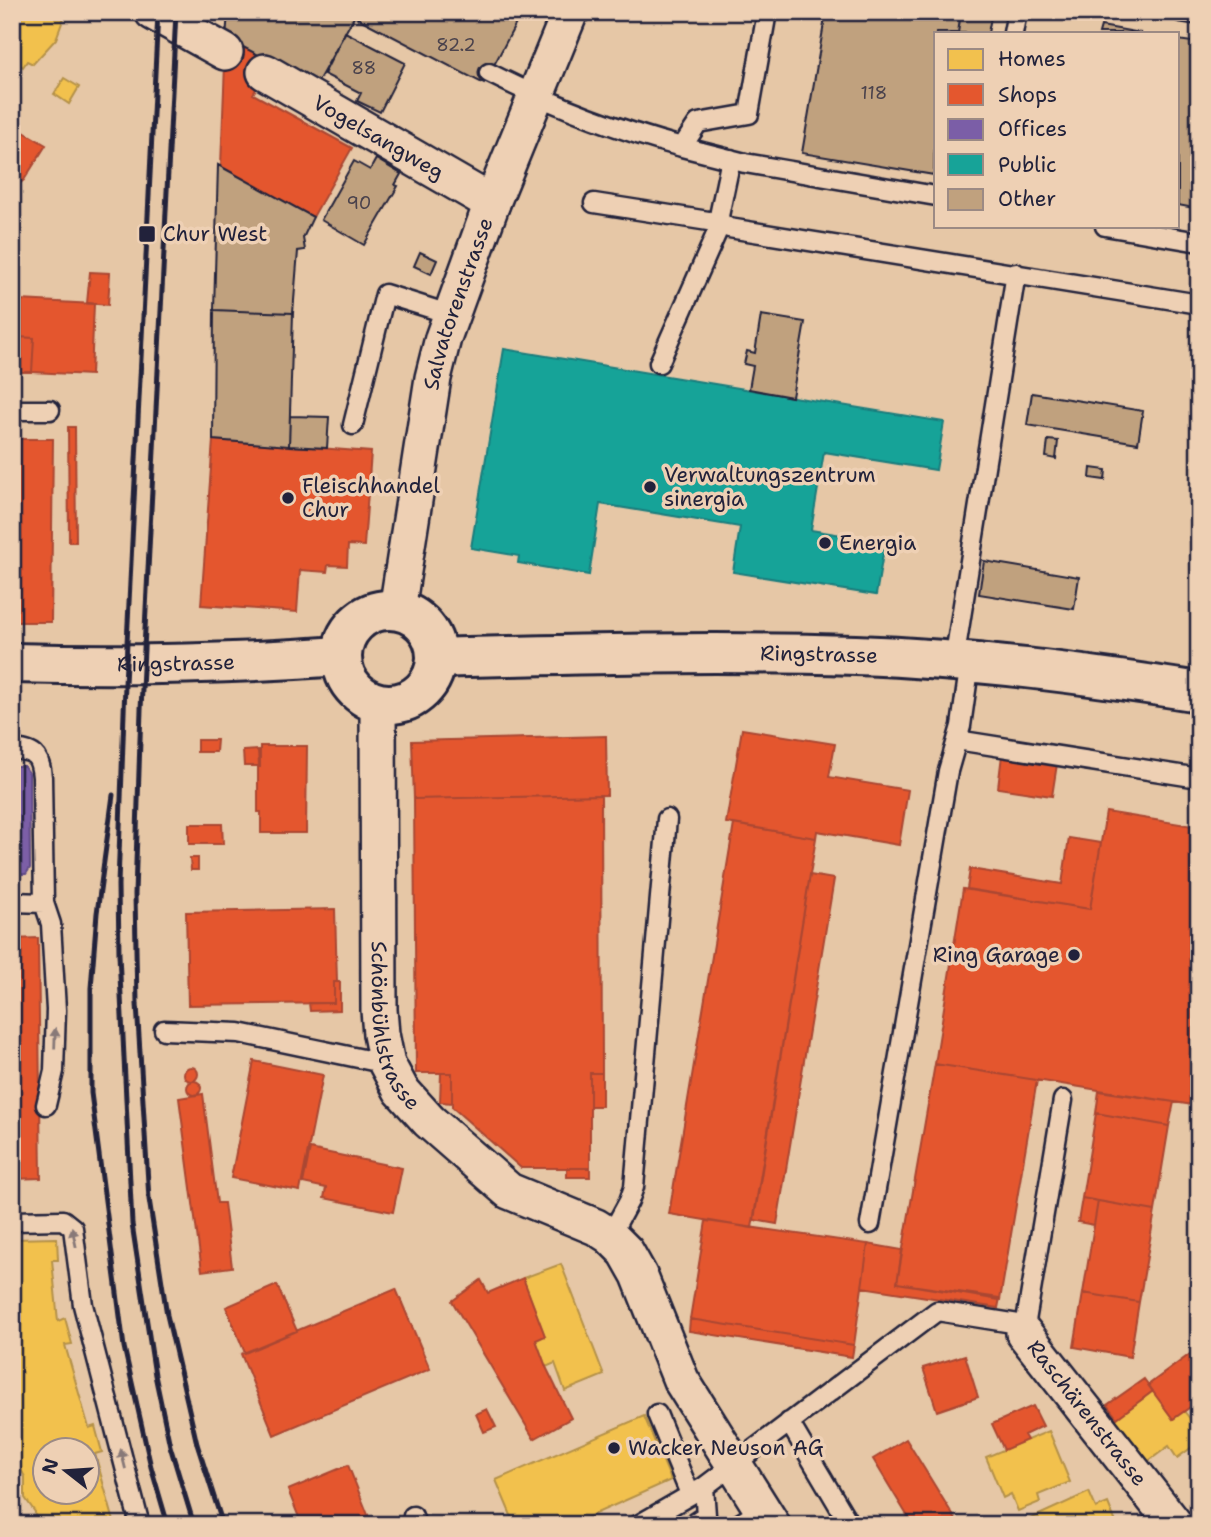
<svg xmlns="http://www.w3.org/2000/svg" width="1211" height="1537" font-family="'Shantell Sans',sans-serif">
  <rect width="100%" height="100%" fill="#e6c7a6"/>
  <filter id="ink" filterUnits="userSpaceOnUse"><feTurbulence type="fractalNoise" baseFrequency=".0143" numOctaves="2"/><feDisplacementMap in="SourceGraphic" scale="14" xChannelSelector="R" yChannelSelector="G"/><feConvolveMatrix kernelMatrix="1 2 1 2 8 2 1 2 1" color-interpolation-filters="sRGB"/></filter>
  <g filter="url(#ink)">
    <path fill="#f2c14e" stroke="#b49148" stroke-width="2" fill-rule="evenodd" d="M12,12H66L56,39L33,64L27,61L23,67L12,60Z
      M64,78L79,87L69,104L54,94Z
      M57,1238L58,1260H52L58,1321L65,1318L72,1344L65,1345L89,1428L95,1426L102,1452L95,1454L115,1525H34L35,1512L25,1498V1477L14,1457L16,1450L12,1437V1239ZM46,1450H88V1492H46Z
      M561,1264L604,1375L565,1391L555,1363L546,1367L536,1340L545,1336L523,1278Z
      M1153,1391L1173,1419L1184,1411L1199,1430V1442L1177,1458L1169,1446L1143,1465L1111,1422Z
      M644,1416L671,1480L570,1525H515L496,1480Z
      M1049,1431L1070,1482L1038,1495L1040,1502L1018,1511L1011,1494L1003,1498L986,1457Z
      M1089,1492L1096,1508L1108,1503L1117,1525H1017Z"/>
    <path fill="#e4572e" stroke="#aa4732" stroke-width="2" d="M226,38L271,62L253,94L352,148L313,217L221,166Z
      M12,125L46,145L24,180L12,189Z
      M90,272L110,273L108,305L87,303Z
      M12,300H20L18,337L34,338L32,372H12Z
      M20,300L94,304L91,375L32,372L34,338L18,337Z
      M68,427H75L76,542H69Z
      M12,439H53L51,622H12Z
      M213,440L371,452L364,546L348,545L347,566L328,565L327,572L300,570L297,612L201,605Z
      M742,729L835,744L829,777L908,790L899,845L817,831L816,838L726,823Z
      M606,736L607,795L414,799L412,741Z
      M197,740H217L216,752H197Z
      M260,746H307L306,833H261V812H258V767H260Z
      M258,750L259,766H244L243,751Z
      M1002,755L1057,764L1052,796L998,788Z
      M601,795L602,1073H590V1168H521L452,1107V1073H416L414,799Z
      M1106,812L1199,827V935L1192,975L1199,976V1069L1193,1105L935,1064L963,889L1090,909Z
      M189,824H222L223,844H189Z
      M734,824L816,838L752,1228L669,1214Z
      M1069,838L1101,843L1090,909L967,889L970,869L1062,884Z
      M190,858H198V870H191Z
      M810,875L834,879L777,1224L754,1220Z
      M335,909L337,982H334V1003L188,1005L186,912Z
      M38,938L41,1178L12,1179V939Z
      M334,982H340V1010L310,1011L309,1003H334Z
      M254,1061L323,1075L300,1191L231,1178Z
      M935,1064L1037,1080L1000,1300L897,1283Z
      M184 1074a7 7 0 1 1 14 0a7 7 0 1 1-14 0Z
      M441,1073H452V1103L440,1102Z
      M590,1073H602V1106H590Z
      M187 1088a7 7 0 1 1 14 0a7 7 0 1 1-14 0Z
      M1099,1091L1174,1102L1169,1126L1096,1113Z
      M203,1094L217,1203H224L232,1267L202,1271L179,1098Z
      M1096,1113L1169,1126L1155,1211L1082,1198Z
      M310,1149L402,1168L393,1212L324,1198L326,1188L303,1183Z
      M567,1168H590V1177H567Z
      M1082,1198L1098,1201L1094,1225L1078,1222Z
      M1098,1201L1155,1211L1139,1302L1083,1293Z
      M706,1221L868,1244L854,1345L690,1319Z
      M868,1244L902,1250L897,1283L1000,1298L998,1308L862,1287Z
      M523,1278L545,1336L536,1340L546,1367L571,1418L534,1439L452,1301L481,1280L488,1293Z
      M277,1285L297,1331L245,1353L226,1307Z
      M396,1289L430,1369L274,1435L241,1354Z
      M1083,1293L1139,1302L1130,1357L1074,1347Z
      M690,1319L854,1345L852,1357L689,1331Z
      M1193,1352L1199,1360V1401L1173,1419L1148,1385Z
      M965,1355L978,1397L937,1411L923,1368Z
      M1144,1379L1153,1391L1117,1418L1107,1405Z
      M1033,1406L1043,1426L1024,1435L1027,1440L1004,1450L992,1424Z
      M487,1409L496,1427L484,1432L476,1414Z
      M906,1439L959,1525H913L873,1459Z
      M348,1465L372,1525H302L288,1490Z"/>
    <path fill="#7b5ea7" stroke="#604c87" stroke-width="2" d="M12,766H24L29,773L30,868L26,874H12Z"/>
    <path fill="#17a398" stroke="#1a7c7c" stroke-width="2" d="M504,349L944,422L936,470L824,452L811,530L885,542L876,595L733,572L740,527L600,504L589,575L518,563L519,556L471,548Z"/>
    <path fill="#c0a17e" stroke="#22223b" stroke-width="2" d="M228,12H346L354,17L316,85L226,38Z
      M346,12H522L484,84Z
      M826,12H961L958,33H936L934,175L802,153Z
      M961,12H992L988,33H958Z
      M1101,26L1141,33H1099Z
      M345,32L405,63L380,112L357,101L361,93L324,74Z
      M1178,40L1199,43V209L1178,205Z
      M376,159L401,174L395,185L398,186L364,245L321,220L354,161L370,170Z
      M218,165L313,217L303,238L305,250L298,251L293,313L214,310Z
      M420,252L437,260L431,274L414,266Z
      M214,310L293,313L289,446L213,440Z
      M761,315L805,322L792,397L749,389L753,366L744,364L747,351L755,353Z
      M1032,393L1143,411L1138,443L1027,425Z
      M290,416L329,417L327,448L289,446Z
      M1048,440L1058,441L1056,459L1046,457Z
      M1091,468L1106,470L1105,480L1090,478Z
      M984,561L1079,577L1074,609L979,594Z"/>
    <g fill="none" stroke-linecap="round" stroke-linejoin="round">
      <g stroke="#22223b" stroke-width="23">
        <path id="lane" d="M1181,12L1199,15
          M1013,33L1017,12
          M489,73C549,103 618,130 682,147L698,123L749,114L767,12
          M682,147L745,163L936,196
          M731,159L719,216L721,223L729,228L1199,304
          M594,203L721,223L659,363
          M1105,226L1199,242
          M12,410H50
          M353,425L385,294L452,315
          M954,661L1016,273
          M957,740L1199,778
          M12,749C34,751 40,754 42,777L44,903L51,924L56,1010L54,1071L46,1105
          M12,902L44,903
          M164,1030L239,1033L387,1064
          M12,1221L63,1220L73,1228L83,1305L140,1525
          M870,1224L948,771L961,726L970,662
          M610,1236L629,1201L634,1187L667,819
          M1024,1333L1063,1100
          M657,1414L690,1494
          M789,1422L850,1525
          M413,1516L416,1525
          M638,1525L704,1487L937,1311L1025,1325
          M691,1525L706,1515L704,1487
          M737,1525L762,1510"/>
      </g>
      <g stroke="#22223b" stroke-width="40">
        <g id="street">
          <path d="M153,12L225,52"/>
          <path id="s1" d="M265,72L492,203"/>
          <path id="s2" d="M397,610L433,378L443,338L492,203L570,12"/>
          <path id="s3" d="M378,703L379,1010L381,1034L387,1064L401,1090L429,1121L509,1191L596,1227L610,1236L626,1252L639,1275L681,1380L772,1525"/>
          <path id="s4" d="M1024,1333L1175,1525"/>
        </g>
      </g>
      <g stroke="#22223b" stroke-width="44">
        <g id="secondary">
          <circle cx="389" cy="657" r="47"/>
          <path id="s5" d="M436,658C576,654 716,651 856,655C971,659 1085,674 1199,692"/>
          <path id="s6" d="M12,663C122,666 232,664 341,656"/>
        </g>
      </g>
      <use href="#lane" stroke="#eed0b4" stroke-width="18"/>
      <use href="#street" stroke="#eed0b4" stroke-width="35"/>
      <use href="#secondary" stroke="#eed0b4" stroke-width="38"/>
      <path stroke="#22223b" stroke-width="5" d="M158,12L125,684L118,885L119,954L132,1224L155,1375L170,1446L194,1525
        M176,12L141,709L135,894L137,1004L149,1199L167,1315L197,1444L223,1525
        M113,795L97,913L91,988V1093L124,1347L151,1467L168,1525"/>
    </g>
    <defs><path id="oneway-solid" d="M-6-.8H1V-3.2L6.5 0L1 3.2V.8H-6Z" transform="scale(1.75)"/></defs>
    <g fill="#887978">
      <use href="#oneway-solid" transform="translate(55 1038) rotate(-88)"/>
      <use href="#oneway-solid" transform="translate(74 1237) rotate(-102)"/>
      <use href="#oneway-solid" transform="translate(123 1459) rotate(-104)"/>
    </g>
  </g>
  <g fill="#22223b" stroke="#eed0b4" stroke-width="2.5">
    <rect x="138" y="225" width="18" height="18" rx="3.5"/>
    <circle cx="650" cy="487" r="7"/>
    <circle cx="288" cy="498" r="7"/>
    <circle cx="825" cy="543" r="7"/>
    <circle cx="1074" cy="955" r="7"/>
    <circle cx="614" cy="1448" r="7"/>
  </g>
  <g text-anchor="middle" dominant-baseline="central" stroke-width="7" stroke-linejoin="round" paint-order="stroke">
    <g font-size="18" fill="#4a424c">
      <text x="456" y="45">82.2</text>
      <text x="364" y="68">88</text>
      <text x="874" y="93">118</text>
      <text x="359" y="203">90</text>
    </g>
    <g font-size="21" fill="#22223b" stroke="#eed0b4">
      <text stroke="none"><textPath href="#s1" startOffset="131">Vogelsangweg</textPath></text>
      <text stroke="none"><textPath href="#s2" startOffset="313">Salvatorenstrasse</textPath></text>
      <text stroke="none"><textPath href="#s5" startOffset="383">Ringstrasse</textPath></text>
      <text stroke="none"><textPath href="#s6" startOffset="164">Ringstrasse</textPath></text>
      <text stroke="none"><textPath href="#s3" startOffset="326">Schönbühlstrasse</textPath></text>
      <text stroke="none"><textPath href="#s4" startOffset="102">Raschärenstrasse</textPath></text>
    </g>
    <g font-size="21" fill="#22223b" stroke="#eed0b4" text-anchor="start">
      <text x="163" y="234">Chur West</text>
      <text x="664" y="475">Verwaltungszentrum<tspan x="664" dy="24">sinergia</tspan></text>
      <text x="302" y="486">Fleischhandel<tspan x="302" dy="24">Chur</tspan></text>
      <text x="839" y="543">Energia</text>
      <text x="1060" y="955" text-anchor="end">Ring Garage</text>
      <text x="628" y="1448">Wacker Neuson AG</text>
    </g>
  </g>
  <rect width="1211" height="1537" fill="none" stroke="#eed0b4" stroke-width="42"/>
  <rect x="21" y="21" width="1169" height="1495" fill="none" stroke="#22223b" stroke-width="2.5" filter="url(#ink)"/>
  <rect x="934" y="32" width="245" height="196" fill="#eed0b4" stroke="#9c8a84" stroke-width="2"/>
  <rect x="948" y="49" width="35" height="21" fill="#f2c14e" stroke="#9c8a84" stroke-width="2"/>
  <text x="998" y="66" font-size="21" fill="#22223b">Homes</text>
  <rect x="948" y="84" width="35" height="21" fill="#e4572e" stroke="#9c8a84" stroke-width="2"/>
  <text x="998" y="102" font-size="21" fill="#22223b">Shops</text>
  <rect x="948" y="119" width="35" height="21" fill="#7b5ea7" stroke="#9c8a84" stroke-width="2"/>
  <text x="998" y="136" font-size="21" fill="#22223b">Offices</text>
  <rect x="948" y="154" width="35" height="21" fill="#17a398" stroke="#9c8a84" stroke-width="2"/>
  <text x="998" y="172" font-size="21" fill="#22223b">Public</text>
  <rect x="948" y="189" width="35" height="21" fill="#c0a17e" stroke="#9c8a84" stroke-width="2"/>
  <text x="998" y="206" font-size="21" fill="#22223b">Other</text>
  <g transform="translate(66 1471) rotate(287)"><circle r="33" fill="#eed0b4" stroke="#9c8a84" stroke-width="2"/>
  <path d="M0-5L12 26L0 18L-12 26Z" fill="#22223b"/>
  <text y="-10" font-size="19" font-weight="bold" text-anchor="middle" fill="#22223b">N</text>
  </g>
</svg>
